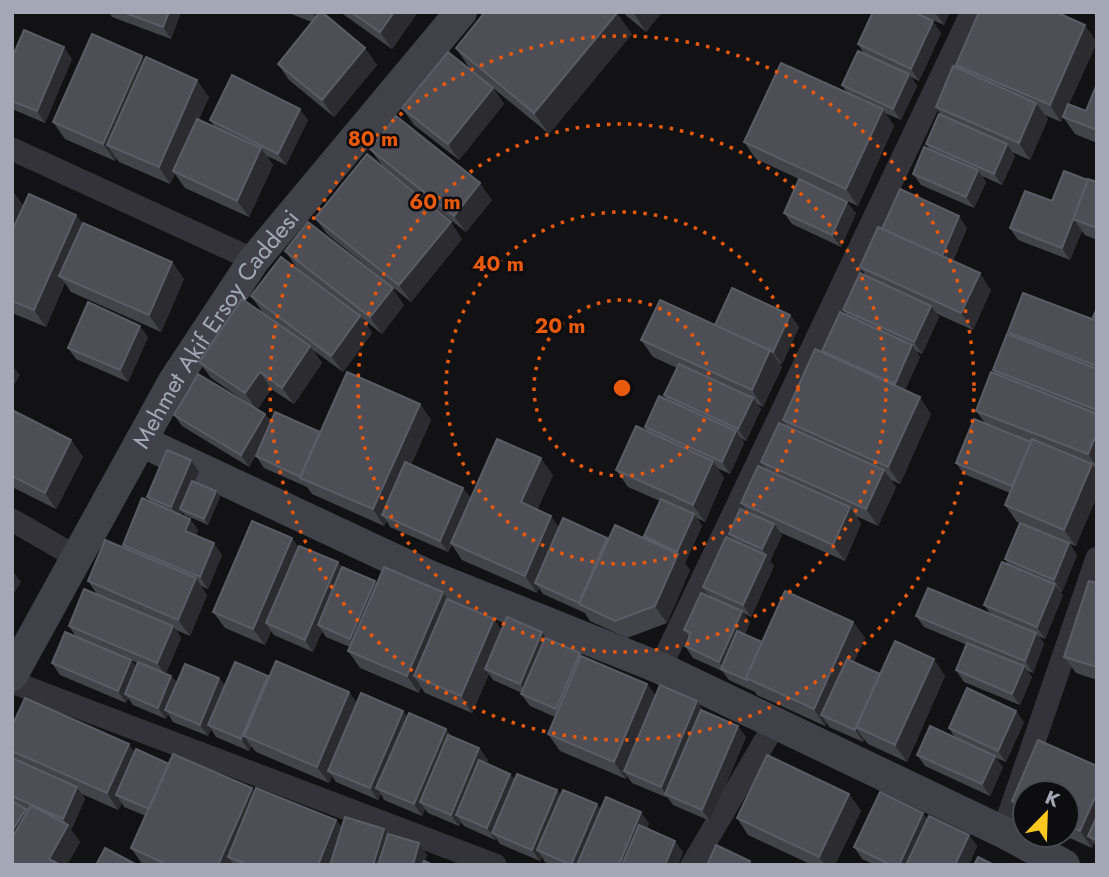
<svg xmlns="http://www.w3.org/2000/svg" width="1109" height="877" font-family="Jost,sans-serif">
  <rect width="100%" height="100%" fill="#121214"/>
  <g fill="none" stroke-linecap="round" stroke-linejoin="round">
    <path stroke="#333339" stroke-width="23" d="M12,149L254,260
      M12,520L78,558
      M660,668L972,12
      M12,682L495,865
      M1003,832L1097,558
      M692,865L775,724"/>
    <g stroke="#414249" stroke-width="32">
      <path d="M141,441L427,575L660,668L1003,832L1064,865"/>
      <path id="s1" d="M12,675L174,381L254,260L461,12"/>
    </g>
  </g>
  <path fill="#43434a" fill-rule="evenodd" d="M109,12H181L171,39L112,17Z
    M286,12H326L325,14L365,48L377,65L334,117L289,80L278,64L312,22Z
    M340,12H418L392,49Z
    M622,12H662L646,32Z
    M915,12H950L944,25Z
    M941,33L919,81L911,77L917,86L901,120L885,113L894,126L858,206L822,190L856,213L841,247L792,224L784,213L799,179L756,159L744,142L847,93L842,85L864,54L858,44Z
    M632,34L549,134L470,69L456,48Z
    M1097,42L1069,104L1086,111L1097,86V143L1075,134L1063,117L1061,122L1045,115L1048,119L1030,160L1012,152L1015,156L1002,185L982,176L986,182L974,208L921,185L913,174L930,150L926,144L942,116L936,107L960,69L956,65Z
    M142,56L144,60L209,97L199,119L214,126L210,120H308L286,165L267,156L273,165L249,217L185,188L175,174L170,184L119,162L116,158L115,161L65,139L53,122Z
    M12,58L72,59L45,123L12,109Z
    M493,88L504,104L459,160L414,125L402,108Z
    M370,149L492,200L466,232L382,165Z
    M1088,180L1097,182V240L1085,235L1082,231L1070,260L1018,240L1010,228L1052,201Z
    M12,191L23,206L76,215L82,223L172,262L184,279L161,332L71,292L65,283L46,327L12,313Z
    M315,218L462,239L411,302L327,234Z
    M967,228L953,261L991,290L973,330L935,313L939,317L922,354L916,351L920,357L905,390L931,414L900,484L891,480L896,487L878,526L856,516L861,524L845,561L779,532L782,535L770,561L774,566L751,617L743,613L750,622L745,634L762,642L853,622L865,638L854,662L880,674L945,676L907,762L868,744L864,739L863,742L829,727L827,723L825,726L757,695L755,692L729,680L722,671L693,658L685,646L689,637L684,630L710,597L703,587L733,540L729,534L748,512L741,503L767,470L761,462L788,427L783,420L824,354L822,351L847,315L843,310L867,277L860,267L883,230Z
    M285,251L404,305L382,334L362,318L372,333L343,372L313,350L322,363L294,404L271,389L257,410L265,414L271,422L320,432L420,404L431,420L411,465L463,488L470,498L553,475L537,510L559,527L607,538L608,539H646L644,536L660,501L628,487L616,470L648,432L645,427L667,400L664,395L677,368L653,357L641,340L715,325L790,315L799,327L782,364L779,363L782,367L763,407L757,404L761,409L746,441L741,438L744,443L730,474L717,468L724,478L705,522L697,518L702,526L685,563H684L690,570L667,623L627,638L590,621L585,613L543,594L539,588L537,593L462,560L452,545L448,552L390,527L387,521L384,526L312,494L307,487L264,468L256,456L257,453L249,467L182,426L174,415L249,404L211,378L199,362L276,322L263,313L251,296H333L297,268Z
    M1097,308V469H1095L1076,546L1070,544L1077,555L1062,592L1060,591L1063,595L1045,639L1039,636L1044,644L1033,673L1026,670L1032,677L1020,705L964,682L956,670L967,645L924,627L916,616L990,613L984,605L1008,564L1005,559L1020,523L1017,522L1005,505L1010,493L964,474L956,463L985,423L976,411L996,374L993,370L1011,335L1008,332L1096,321L1093,317Z
    M148,337L128,382L76,359L68,348Z
    M12,410L71,440L83,457L56,509L12,487Z
    M199,472L195,482L216,491L220,497L208,525L185,515L182,512L181,515L190,519L198,530L196,536L222,555L208,589L201,586L207,595L190,636L176,630L181,638L166,673L171,676L177,683L219,678L225,686L269,677L349,692L357,703L403,711L407,717L446,729L451,736L479,748L488,760L486,763L510,774L515,780L557,790L561,796L600,809L649,823L647,829L683,852L678,865H552L545,862L542,857L540,861L500,844L496,838L495,840L464,826L461,822L459,826L428,813L425,809L422,816L384,800L381,794L378,800L336,782L332,776L329,783L256,752L251,746L249,751L216,737L211,729L208,736L173,722L168,714L166,719L133,705L128,698L126,703L60,675L52,663L76,637L69,626L97,594L88,581L125,549L123,545L151,502L147,497ZM131,660L138,663L136,667Z
    M292,538L298,547L338,562L342,568L375,581L377,584L447,599L494,619L501,630L546,639L580,653L583,656L647,684L656,696L705,712L746,737L710,821L673,805L668,798L632,783L627,776L626,779L560,751L548,734L555,717L530,706L521,694L522,693L493,680L489,674L472,713L425,693L421,687L419,693L360,668L348,651L350,647L326,637L322,631L313,652L274,635L271,631L265,645L225,628L213,612Z
    M1097,576V680L1076,673L1064,657Z
    M1024,722L1006,762L996,758L1003,767L990,796L925,766L917,755L955,738L949,728Z
    M12,726L135,753L252,788L254,792L336,820L342,828L384,829L388,834L419,843L427,855L425,861L433,865H143L131,848L146,816L124,807L122,803L118,810L82,794L85,799L71,830L80,842L67,865H12Z
    M1038,740L1097,766V848L1094,843L1092,848L1063,835H1067V793H1025V818L1012,801Z
    M849,794L861,811L835,865H812L748,835L737,818Z
    M927,819L969,835L977,846L969,865H875L862,859L854,847Z"/>
  <path fill="#2b2b30" d="M169,12H181L171,39L163,27Z
    M313,12H326L321,25L313,13Z
    M394,12H418L392,49L380,32Z
    M637,12H662L646,32L635,15Z
    M936,12H950L944,25L936,14Z
    M617,13L632,34L549,134L534,113Z
    M933,21L941,33L919,81L911,69Z
    M1085,25L1097,42L1061,122L1050,105Z
    M64,47L72,59L45,123L37,111Z
    M365,48L377,65L334,117L322,100Z
    M142,56L153,73L107,145L116,158L115,161L103,144Z
    M909,74L917,86L901,120L893,109Z
    M197,80L209,97L176,173L173,171L175,174L170,184L159,167Z
    M493,88L504,104L459,160L448,144Z
    M1036,103L1048,119L1030,160L1019,143Z
    M300,109L308,120L286,165L278,154Z
    M883,109L894,126L858,206L846,189Z
    M1007,144L1015,156L1002,185L994,174Z
    M261,148L273,165L249,217L237,201Z
    M978,170L986,182L974,208L966,197Z
    M480,183L492,200L466,232L454,216Z
    M13,191L25,208L12,236V193Z
    M847,202L856,213L841,247L832,235Z
    M76,215L88,231L59,276L65,283L46,327L34,310Z
    M959,216L967,228L950,267L942,256Z
    M1074,219L1082,231L1070,260L1062,248Z
    M451,222L462,239L411,302L399,285Z
    M172,262L184,279L161,332L149,315Z
    M980,273L991,290L973,330L961,313Z
    M393,288L404,305L382,334L370,317Z
    M931,306L939,317L922,354L914,342Z
    M790,315L799,327L782,364L773,352Z
    M360,316L372,333L343,372L331,356Z
    M140,326L148,337L128,382L120,370Z
    M912,345L920,357L903,395L895,384Z
    M310,346L322,363L294,404L282,388Z
    M770,350L782,367L763,407L752,390Z
    M12,365L20,375L12,389Z
    M260,372L271,389L257,410L245,393Z
    M920,397L931,414L900,484L888,467Z
    M753,398L761,409L746,441L738,429Z
    M420,404L431,420L388,518L382,515L387,521L384,526L373,509Z
    M265,414L274,426L249,467L241,455Z
    M736,431L744,443L730,474L722,462Z
    M1097,433V466L1088,454Z
    M71,440L83,457L56,509L45,493Z
    M541,458L553,475L533,519L521,502Z
    M191,460L199,472L183,510L180,509L182,512L179,518L171,507Z
    M713,461L724,478L705,522L693,505Z
    M1092,464L1097,471V497L1076,546L1064,530Z
    M884,470L896,487L878,526L866,509Z
    M463,488L472,499L448,552L440,541Z
    M216,491L220,497L208,525L204,519Z
    M850,507L861,524L845,561L833,545Z
    M694,514L702,526L685,563L677,552Z
    M551,516L563,533L535,583L539,588L537,593L525,576Z
    M190,519L198,530L193,542L185,531Z
    M774,524L782,535L770,561L774,566L751,617L743,605L766,555L762,549Z
    M292,538L303,554L266,623L271,631L265,645L253,629Z
    M214,543L222,555L208,589L200,577Z
    M1069,543L1077,555L1062,592L1054,580Z
    M678,554L690,570L667,623L655,606Z
    M338,562L346,574L318,625L322,631L313,652L305,640Z
    M12,570L21,582L12,597Z
    M196,578L207,595L190,636L178,620Z
    M375,581L383,593L358,651L350,639Z
    M1055,584L1063,595L1045,639L1037,627Z
    M443,592L454,609L414,676L421,687L419,693L407,676Z
    M742,611L750,622L728,672L725,671L719,662Z
    M494,619L505,635L485,669L489,674L472,713L461,696Z
    M853,622L865,638L829,718L821,715L827,723L825,726L814,709Z
    M173,626L181,638L165,675L157,663Z
    M542,632L550,643L528,695L520,684Z
    M1036,633L1044,644L1033,673L1025,661Z
    M580,653L588,665L565,721L556,709Z
    M934,659L945,676L907,762L895,745Z
    M131,660L139,672L125,694L128,698L126,703L118,691Z
    M1024,666L1032,677L1020,705L1012,694Z
    M171,676L179,687L165,710L168,714L166,719L158,708Z
    M268,676L276,688L244,736L251,746L249,751L241,739Z
    M219,678L227,690L208,725L211,729L208,736L200,725Z
    M647,684L659,700L624,771L627,776L626,779L614,762Z
    M349,692L361,708L328,771L332,776L329,783L317,767Z
    M697,701L705,713L666,794L661,787Z
    M403,711L411,723L376,788L381,794L378,800L370,788Z
    M1016,711L1024,722L1006,762L998,751Z
    M738,726L746,737L710,821L702,810Z
    M856,728L864,739L863,742L855,730Z
    M446,729L454,740L420,802L425,809L422,816L414,804Z
    M129,744L140,761L116,795L122,803L118,810L107,793Z
    M479,748L488,760L463,818L456,815L461,822L459,826L451,815Z
    M995,756L1003,767L990,796L982,784Z
    M510,774L518,785L492,833L496,838L495,840L487,828Z
    M77,787L85,799L71,830L80,842L67,865H53L49,859L68,825L63,819Z
    M252,788L263,805L228,857L234,865H218Z
    M557,790L565,802L537,850L542,857L540,861L532,850Z
    M1097,793V836H1088L1094,843L1092,848L1080,831Z
    M849,794L861,811L835,865H825L819,857Z
    M597,804L605,816L584,865H571Z
    M26,809L37,825L12,865V831Z
    M641,812L649,823L632,865H619Z
    M923,813L931,824L912,865H899Z
    M336,820L348,836L337,865H318Z
    M384,829L392,840L384,865H373Z
    M969,835L977,846L969,865H955Z
    M675,841L683,852L678,865H665Z
    M419,843L427,855L424,865H413Z"/>
  <path fill="#4e4e56" stroke="#5b5c65" stroke-width="2" d="M123,12H169L163,27Z
    M320,12H322L365,48L322,100L278,64Z
    M351,12H394L380,32Z
    M485,12H616L617,13L534,113L456,48Z
    M873,12H914L933,21L911,69L858,44Z
    M979,12H1056L1085,25L1050,105L956,65Z
    M24,30L64,47L37,111L12,101V58Z
    M92,34L142,56L103,144L53,122Z
    M858,51L909,74L893,109L842,85Z
    M448,52L493,88L448,144L402,108Z
    M146,57L197,80L159,167L107,145Z
    M781,63L883,109L846,189L744,142Z
    M953,66L1036,103L1019,143L936,107Z
    M232,75L300,109L278,154L210,120Z
    M1096,86H1097V130L1063,117L1068,104L1086,111Z
    M939,114L1007,144L994,174L926,144Z
    M396,116L480,183L454,216L370,149Z
    M197,119L261,148L237,201L173,171Z
    M924,147L978,170L966,197L913,174Z
    M367,154L451,222L399,285L315,218Z
    M1064,171L1088,180L1062,248L1010,228L1025,191L1052,201Z
    M799,179L847,202L832,235L784,213Z
    M1088,179L1097,182V228L1073,219Z
    M900,189L959,216L942,256L882,229Z
    M29,194L76,215L34,310L12,301V231Z
    M308,222L393,288L370,317L285,251Z
    M83,223L172,262L149,315L59,276Z
    M878,227L980,273L961,313L860,267Z
    M281,257L360,316L331,356L251,296Z
    M860,273L931,306L914,342L843,310Z
    M732,288L790,315L773,352L715,325Z
    M1023,293L1097,321V366L1008,332Z
    M242,299L310,346L282,388L260,372L245,393L199,362Z
    M660,300L770,350L752,390L641,340Z
    M88,302L140,326L120,370L68,348Z
    M1097,308V318L1093,317Z
    M840,312L912,345L895,384L822,351Z
    M1007,334L1097,369V410L993,370Z
    M815,349L920,397L888,467L783,420Z
    M679,364L753,398L738,429L664,395Z
    M347,372L420,404L373,509L300,478Z
    M991,372L1097,414V433L1088,454L976,411Z
    M198,374L265,414L241,455L174,415Z
    M659,396L736,431L722,462L645,427Z
    M12,410L71,440L45,493L12,476Z
    M275,412L320,432L300,477L256,456Z
    M974,419L1031,442L1012,486L956,463Z
    M779,423L884,470L866,509L761,462Z
    M636,426L713,461L693,505L616,470Z
    M497,439L541,458L521,502L551,516L525,576L451,543Z
    M1032,439L1092,464L1064,530L1005,505Z
    M167,450L191,460L171,507L147,497Z
    M405,462L463,488L440,541L382,515Z
    M758,466L850,507L833,545L741,503Z
    M192,481L216,491L204,519L180,509Z
    M142,498L190,519L185,531L214,543L200,577L123,545Z
    M661,499L694,514L677,552L644,536Z
    M740,509L774,524L762,549L729,534Z
    M563,518L607,538L579,603L535,583Z
    M252,521L292,538L253,629L213,612Z
    M1020,523L1069,543L1054,580L1005,559Z
    M615,525L678,554L655,606L615,621L579,604Z
    M726,537L766,555L743,605L703,587Z
    M105,540L196,578L178,620L88,581Z
    M299,546L338,562L305,640L266,623Z
    M1002,562L1055,584L1037,627L984,605Z
    M342,567L375,581L350,639L318,625Z
    M384,567L443,592L407,676L348,651Z
    M1089,581L1097,583V667L1064,657Z
    M928,588L1036,633L1025,661L916,616Z
    M84,589L173,626L157,663L69,626Z
    M785,591L853,622L814,709L746,678Z
    M701,593L742,611L719,662L685,646L691,633L684,630Z
    M447,599L494,619L461,696L414,676Z
    M507,617L542,632L520,684L485,669Z
    M737,631L762,642L746,678L747,680L721,669Z
    M65,632L131,660L118,691L52,663Z
    M545,638L580,653L556,709L521,694Z
    M895,641L934,659L895,745L856,727Z
    M967,643L1024,666L1012,694L956,670Z
    M581,656L647,684L614,762L548,734Z
    M847,659L880,674L855,730L821,715Z
    M276,661L349,692L317,767L244,736Z
    M138,662L171,676L158,708L125,694Z
    M235,662L268,676L241,739L208,725Z
    M185,664L219,678L200,725L165,710Z
    M660,685L697,701L661,787L624,771Z
    M967,688L1016,711L998,751L949,728Z
    M361,693L403,711L370,788L328,771Z
    M25,698L129,744L107,793L12,751V726Z
    M701,710L738,726L702,810L665,794Z
    M409,713L446,729L414,804L376,788Z
    M930,726L995,756L982,784L917,755Z
    M448,735L479,748L451,815L420,802Z
    M1038,740L1097,766V793L1080,831L1067,825V793H1025V807L1012,801Z
    M136,749L169,764L149,809L116,795Z
    M173,754L252,788L218,865H168L131,848Z
    M767,755L849,794L819,857L737,818Z
    M12,758L77,787L63,819L12,796Z
    M479,760L510,774L487,828L456,815Z
    M517,774L557,790L532,850L492,833Z
    M256,788L336,820L318,865H249L228,857Z
    M563,790L597,804L571,865L537,850Z
    M880,792L923,813L899,865H891L854,847Z
    M606,797L641,812L619,865H577Z
    M12,801L26,809L12,831Z
    M31,805L68,825L49,859L60,865H12V838Z
    M929,816L969,835L955,865H906Z
    M1097,816V840L1088,836Z
    M345,817L384,829L373,865H330Z
    M639,825L675,841L665,865H622Z
    M388,834L419,843L413,865H378Z
    M716,845L750,861L749,865H707Z
    M105,848L137,865H96Z
    M978,857L994,865H974Z
    M424,861L433,865H422Z"/>
  <g fill="none" stroke="#e8590c" stroke-width="3.5" stroke-dasharray="3.5 7">
    <circle cx="622" cy="388" r="88"/>
    <circle cx="622" cy="388" r="176"/>
    <circle cx="622" cy="388" r="264"/>
    <circle cx="622" cy="388" r="352"/>
  </g>
  <g text-anchor="middle" dominant-baseline="central" stroke-width="5" stroke-linejoin="round" paint-order="stroke">
    <g font-size="24" fill="#a3a7b6" stroke="#0d0d0f">
      <text stroke="none"><textPath href="#s1" startOffset="402">Mehmet Akif Ersoy Caddesi</textPath></text>
    </g>
  </g>
  <circle cx="622" cy="388" r="10" fill="#e8590c" stroke="#0d0d0f" stroke-width="3.5"/>
  <g font-size="21" text-anchor="middle" font-weight="bold" fill="#e8590c" stroke="#0d0d0f" stroke-width="5" stroke-linejoin="round" paint-order="stroke">
    <text x="373" y="146">80 m</text>
    <text x="435" y="209">60 m</text>
    <text x="498" y="271">40 m</text>
    <text x="560" y="333">20 m</text>
  </g>
  <rect width="1109" height="877" fill="none" stroke="#a3a7b6" stroke-width="28"/>
  <g transform="translate(1046 814) rotate(23)"><circle r="33" fill="#0d0d0f" stroke="#494b52" stroke-width="2"/>
  <path d="M0-5L12 26L0 18L-12 26Z" fill="#ffc920"/>
  <text y="-10" font-size="19" font-weight="bold" text-anchor="middle" fill="#a3a7b6">K</text>
  </g>
</svg>
